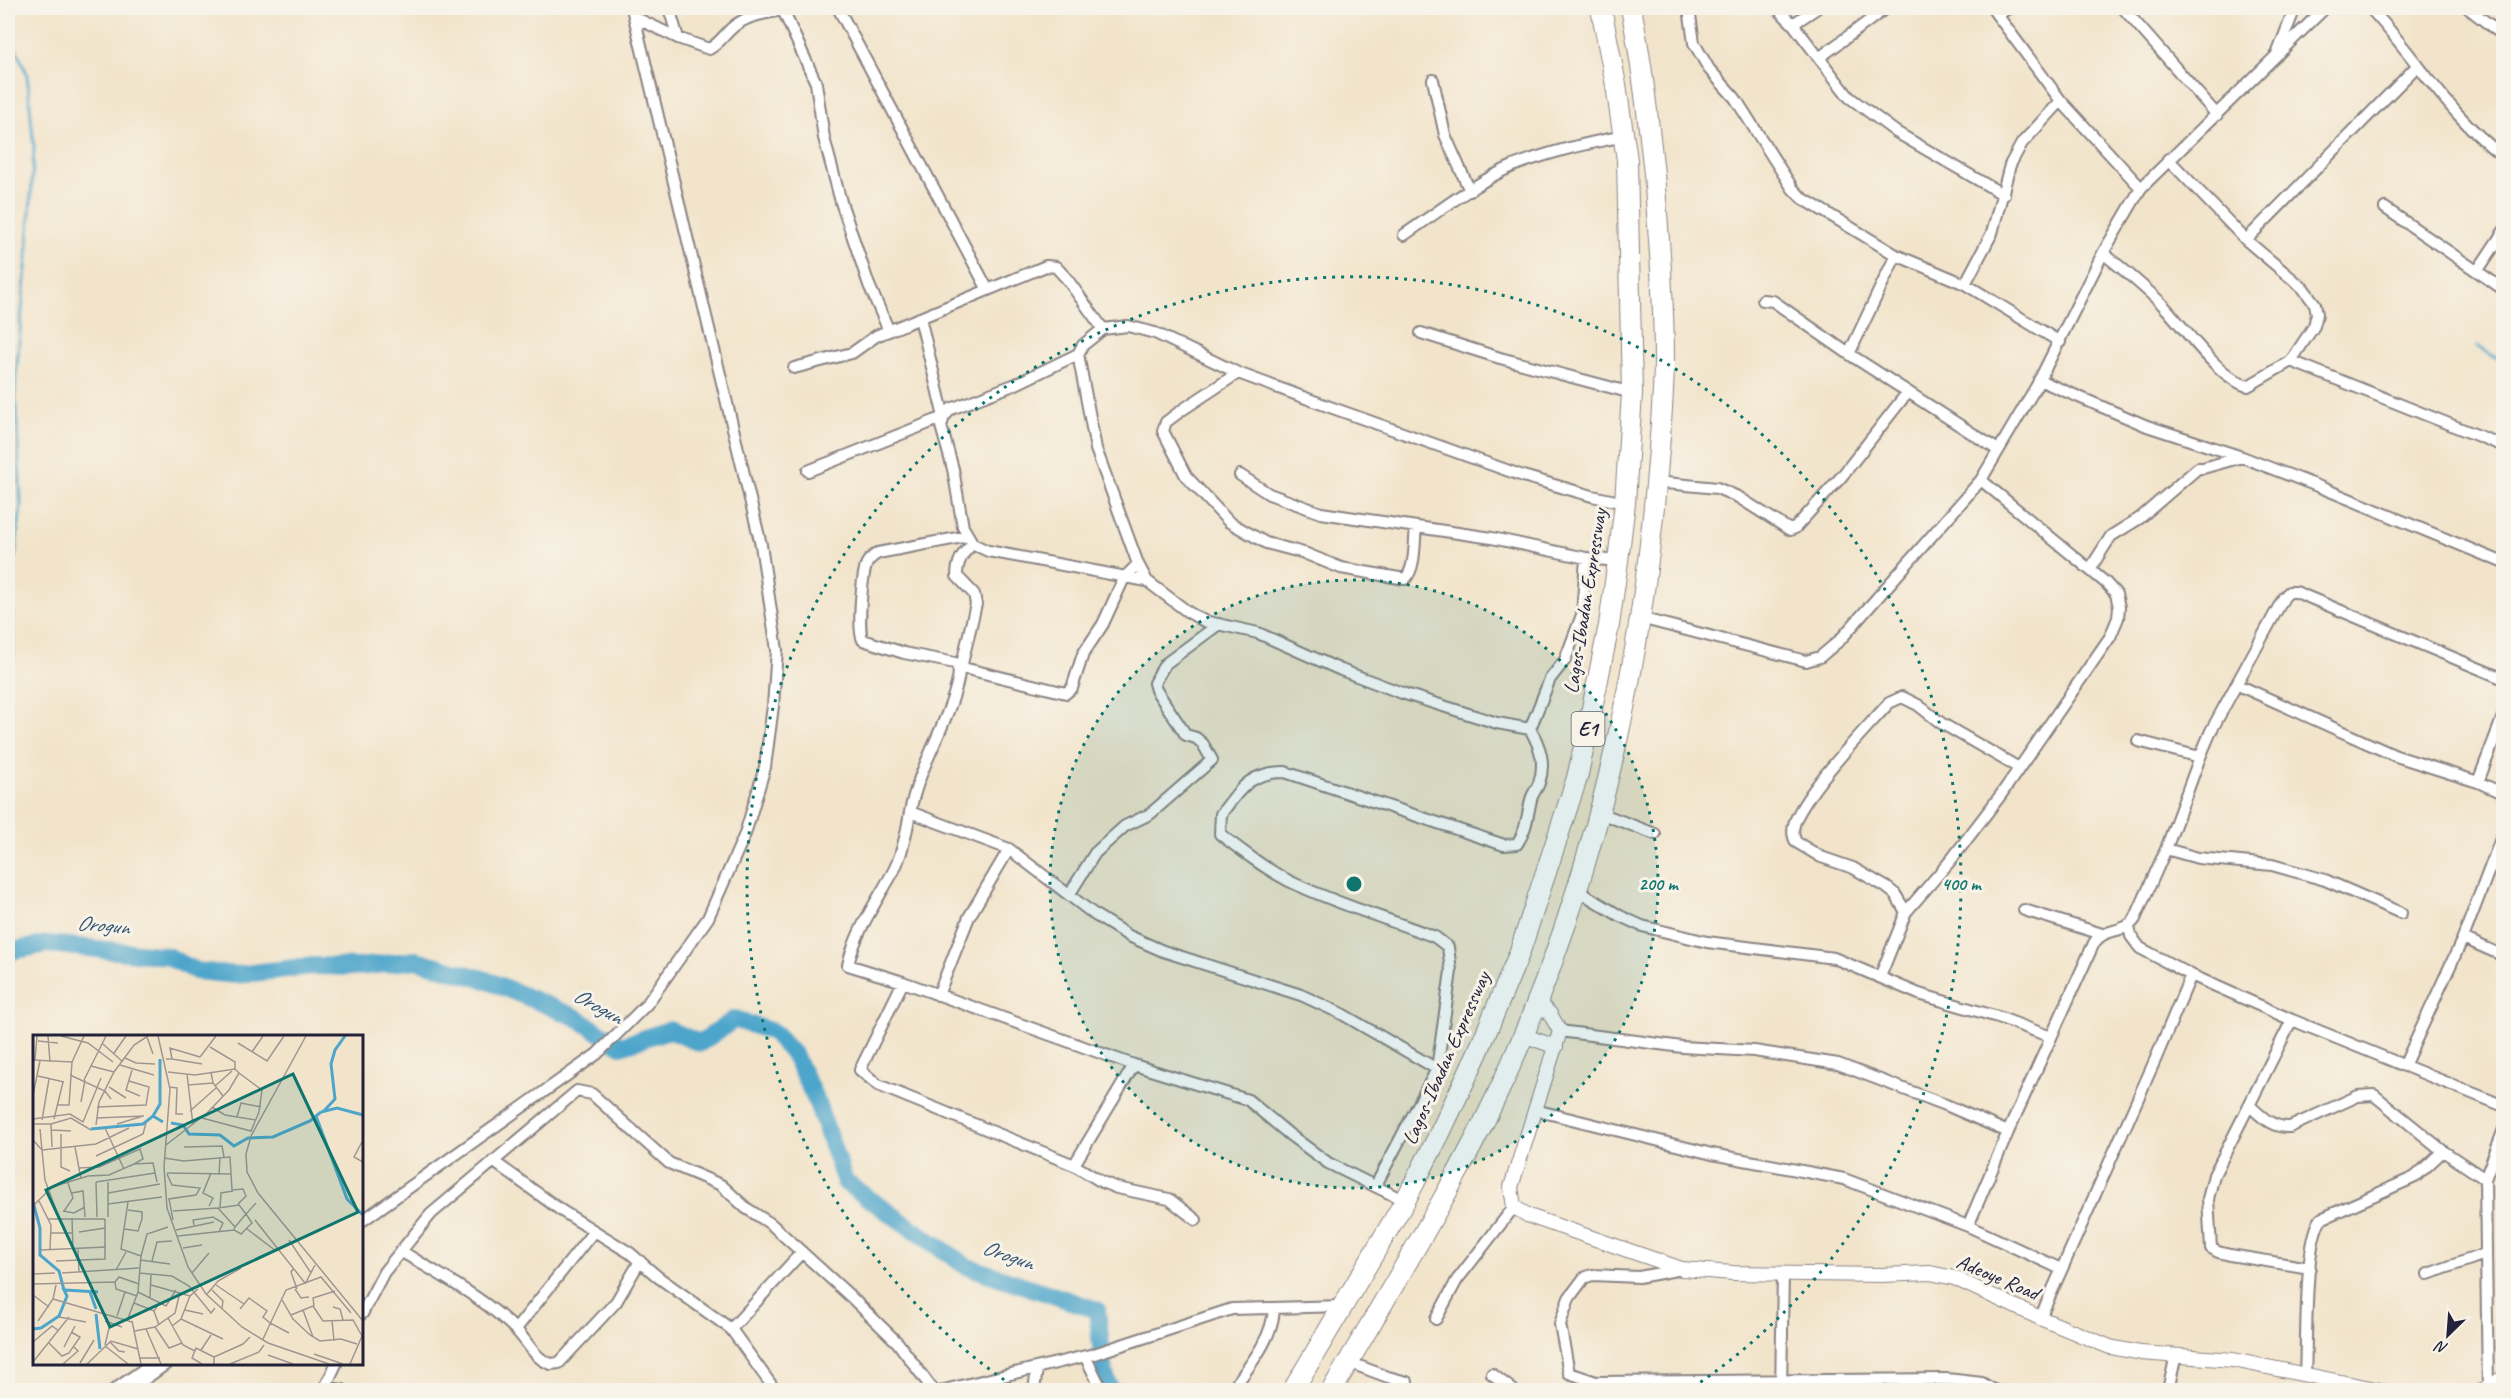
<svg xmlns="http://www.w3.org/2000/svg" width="2511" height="1398" font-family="Caveat,sans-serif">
  <rect width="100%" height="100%" fill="#f7f3e8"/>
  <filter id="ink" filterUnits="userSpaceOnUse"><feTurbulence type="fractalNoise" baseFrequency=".0167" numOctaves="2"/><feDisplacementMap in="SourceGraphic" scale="12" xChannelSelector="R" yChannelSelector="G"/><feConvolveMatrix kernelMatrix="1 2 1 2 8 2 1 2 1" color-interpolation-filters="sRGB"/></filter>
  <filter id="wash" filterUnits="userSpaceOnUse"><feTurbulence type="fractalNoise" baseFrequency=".008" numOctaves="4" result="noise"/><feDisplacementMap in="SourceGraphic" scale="24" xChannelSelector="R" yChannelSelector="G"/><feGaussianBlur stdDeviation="1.35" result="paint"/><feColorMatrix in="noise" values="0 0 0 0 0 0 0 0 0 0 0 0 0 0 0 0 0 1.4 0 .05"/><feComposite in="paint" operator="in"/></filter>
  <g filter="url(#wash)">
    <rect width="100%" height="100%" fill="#f2e4cb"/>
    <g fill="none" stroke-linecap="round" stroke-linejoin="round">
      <path stroke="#4ea5cb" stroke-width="3" d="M8,30L27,74L34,148L28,246L15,386L21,505L12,583L13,655L8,672
        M2477,346L2504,363"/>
      <path stroke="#4ea5cb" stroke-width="18" d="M8,952L47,944L167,956L196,971L236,975L311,966L359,967L416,960L486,980L575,1017L621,1046L669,1030L700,1043L735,1019L773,1032L794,1055L816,1100L845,1182L966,1266L1097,1310L1104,1372L1111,1390"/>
    </g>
  </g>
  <g filter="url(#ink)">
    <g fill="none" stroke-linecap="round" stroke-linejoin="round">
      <g stroke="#8a8383" stroke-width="14">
        <path id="minor" d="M669,8L678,38
          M782,8L816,83L824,138L841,202L869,285L889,331
          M838,8L988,290
          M1689,8L1694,43L1709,69L1735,98L1793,189L1802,198L1896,255L1965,284L2060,342
          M1777,8L1793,24L1849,97L1896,132L2004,195
          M1992,8L2061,101L2141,188
          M2123,8L2217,115
          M2370,8C2416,57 2449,116 2504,157
          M2468,8L2504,36
          M1997,15L2009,8
          M634,17L678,38L709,49C721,43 726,31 737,24C750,15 767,13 782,10
          M1793,24L1817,8
          M2278,52L2295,8
          M1819,58L1886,8
          M1433,80L1445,135L1470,191
          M2385,208L2500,287
          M1404,235C1438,212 1476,182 1513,166C1549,152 1587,143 1625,136
          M2246,240L2418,65
          M2103,253C2123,269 2142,285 2160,302C2182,324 2219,379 2248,386L2291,361L2314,326L2317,314L2315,304L2303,288L2246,240L2168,159
          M2478,270L2504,231
          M1965,284L1992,233L2010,165L2022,143L2061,101
          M1763,300L1773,301L1849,354L1998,450
          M1103,329L1128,326L1155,333L1238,373L1330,407L1523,476L1592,496L1625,503
          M1421,333L1500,358L1632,393
          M1078,354L1016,384L951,409L944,417L941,426L953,469L963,527L973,544L988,551L1147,581
          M1849,354L1896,255
          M2291,361L2504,446
          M794,368L852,353L876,336L920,318
          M1238,373L1182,410L1166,422L1163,431L1186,476L1229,522L1266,543L1304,553L1341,568L1405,579C1416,568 1414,542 1416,527
          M2039,380L2147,426L2242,457L2320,487L2504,563
          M808,471L944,417L920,318L1046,266L1056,267L1067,279L1103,329L1083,345L1078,354L1096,449L1138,564L1147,581L1188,612L1204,621L1258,633L1341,670L1402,693L1497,723L1530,729
          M1240,475L1269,494L1321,513L1492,538L1586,558L1618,561
          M1656,482L1717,488L1738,497L1790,530L1795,528L1842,476L1907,393
          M2090,569L2111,536L2140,518L2198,468H2203L2242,457
          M1640,618L1806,661L1820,657L1840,640L1981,480L2037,385L2103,253L2141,188L2325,8
          M959,667L1066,693L1072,688L1083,654L1103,624L1124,578L1138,564
          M961,668L976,604L974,594L957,576C957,562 962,553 973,544
          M2238,685L2396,756L2478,782L2504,794
          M2138,741L2200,757
          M2478,782L2504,714
          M910,812C917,775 937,742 950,706C954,695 959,682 959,670L955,663L904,653L863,640C857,631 862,574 867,563C870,558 873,556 878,553L968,536
          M1600,813L1655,834
          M2166,849L2198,858L2272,865L2325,880L2401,913
          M1577,890L1620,916L1642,926L1707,942L1834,958L1919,994L2001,1018L2051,1037
          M1069,895L1095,853L1125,826L1150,814L1212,760L1203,744L1196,738L1186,735L1156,690L1154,683L1165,664L1219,624
          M2024,910L2102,934
          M1906,912L1895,894L1886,887L1853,868L1821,857L1796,842C1791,833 1793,824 1798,815C1816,780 1861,734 1889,703L1902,697L1918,705L1941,723L2019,768
          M2129,927L2131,936L2140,948L2191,975L2292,1020L2504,1106
          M2463,938L2504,956
          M1880,977L1906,912L1951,860L2000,796L2110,637L2118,618L2119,607L2116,594L2106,583L1981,480
          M903,982L860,1070L878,1085L888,1089L1074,1165L1102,1182L1117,1188L1169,1199L1196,1220
          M938,995L969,917L1009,849
          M2292,1020L2214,1175L2208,1199L2211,1248L2218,1252L2230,1255L2310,1268
          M1560,1031L1682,1047L1754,1051L1838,1064L1946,1105L2008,1132
          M2404,1066L2463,938L2504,831
          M2249,1105C2262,1117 2272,1128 2290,1127L2358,1096L2374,1095L2443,1151L2485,1179
          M1535,1110L1712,1154L1844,1179L1968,1226L2061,1269
          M493,1161L562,1211L630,1253L658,1277L731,1329L775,1390
          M1074,1165L1134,1065
          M1376,1185L1437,1069L1451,971L1448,947L1435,937C1386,918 1336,904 1289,881C1264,868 1242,851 1220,834L1221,814C1241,788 1250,772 1285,772L1504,845L1517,844C1527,829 1527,816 1531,800C1532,794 1537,789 1539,783C1546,763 1540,746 1530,729L1550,679L1565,660L1582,615L1586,558
          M1405,1201L1328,1163L1290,1135L1248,1100L1134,1065L903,982L848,965C856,930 876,903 893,872C902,855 907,831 910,812L1009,849L1095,915L1129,936L1163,951L1301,995L1342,1014L1437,1069
          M362,1221L597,1054L647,1004L708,918L745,834L765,767L773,706L777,650L761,545L632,8
          M1968,1226L2008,1132L2094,943C2104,927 2125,934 2135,919L2166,849L2200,757L2211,731L2284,597L2289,592H2296L2504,679
          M401,1251C439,1275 483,1297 515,1329C527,1340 534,1359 551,1364L559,1363L616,1302L640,1261
          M1682,1269L1639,1277L1592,1275L1584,1278L1569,1298L1560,1324L1569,1373L1596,1382L1947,1379L1982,1383L1994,1390
          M2428,1274L2485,1254
          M362,1314L384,1272L431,1214L577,1091L592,1094L669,1163L721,1185L746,1208L771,1224L850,1296L898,1343L933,1390
          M2040,1318L2156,1058L2191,975
          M1436,1319L1457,1280L1514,1207
          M516,1329L594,1231
          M731,1329L802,1252
          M1085,1356L1102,1390
          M1348,1362L1388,1377L1407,1382
          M1492,1374L1513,1390
          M2305,1375C2307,1340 2304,1244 2321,1219L2415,1177L2443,1151
          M324,1387L343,1390
          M114,1390L151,1364
          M130,1390L166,1364
          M324,1390L336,1364
          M944,1390L1094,1354L1232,1309L1342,1306
          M1034,1390L1037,1369
          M1232,1390C1249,1366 1273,1339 1274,1308
          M1781,1390L1783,1273
          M2168,1390L2176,1355
          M2488,1390L2485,1179L2504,1129"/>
      </g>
      <g stroke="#8a8383" stroke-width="16">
        <path id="tertiary" d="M1537,1001L1550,1014L1560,1031L1511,1187L1514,1207L1529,1216L1682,1269L1733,1273L1882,1275L1930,1273L1954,1278L2040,1318L2110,1347L2141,1353L2233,1360L2380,1390
          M1523,1035L1556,1047
          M2481,1390L2488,1388L2504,1377"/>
      </g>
      <g stroke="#8a8383" stroke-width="22">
        <path id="motorway" d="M1293,1390L1405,1201L1440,1133L1478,1052L1519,954L1577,778L1587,733L1609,625L1618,561L1625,503L1632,393L1627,160L1616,85L1601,8
          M1332,1390C1383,1302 1437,1215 1483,1124C1577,934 1632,726 1653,516C1658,465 1663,414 1664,363C1664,300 1659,237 1654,174C1648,118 1642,62 1631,8"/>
      </g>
      <use href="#minor" stroke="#fff" stroke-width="10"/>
      <use href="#tertiary" stroke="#fff" stroke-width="14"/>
      <use href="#motorway" stroke="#fff" stroke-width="20"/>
    </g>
  </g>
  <circle cx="1354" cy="884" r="304" fill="#0f766e" fill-opacity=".12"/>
  <g fill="none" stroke="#0f766e" stroke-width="3" stroke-dasharray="3 6">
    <circle cx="1354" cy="884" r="304"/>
    <path d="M1019 1390A607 607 0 1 1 1689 1390"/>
  </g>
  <g text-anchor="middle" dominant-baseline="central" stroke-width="6" stroke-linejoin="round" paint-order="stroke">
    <rect fill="#f7f3e8" stroke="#62616f" stroke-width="1.5" x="1571.5" y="712" width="33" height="34" rx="4.5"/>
    <g font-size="20" font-weight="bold" fill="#22223b">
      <text x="1588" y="729">E1</text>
    </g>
    <g font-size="21" fill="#22223b" stroke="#f7f3e8">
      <text transform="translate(1585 601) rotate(-81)">Lagos-Ibadan Expressway</text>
      <text transform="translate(1446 1058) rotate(-66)">Lagos-Ibadan Expressway</text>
      <text transform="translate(1998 1277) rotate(23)">Adeoye Road</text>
    </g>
    <g font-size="22" font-style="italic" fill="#345675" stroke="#f7f3e8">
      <text transform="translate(103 925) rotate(5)">Orogun</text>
      <text transform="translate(598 1006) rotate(29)">Orogun</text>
      <text transform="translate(1008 1255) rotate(19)">Orogun</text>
    </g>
  </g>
  <g transform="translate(33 1035)">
    <rect width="330" height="330" fill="#f2e4cb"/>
    <path fill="none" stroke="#4ea5cb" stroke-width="3" d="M288,77L304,73L330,80M290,77L302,64L298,29L302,15L312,1M120,81L127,69V24M283,81L314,164L330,180M138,88L150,90L156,99L187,100L201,111L215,103L240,102L277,86L288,77M58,94L110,89L120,81L130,87M0,167L7,193V220L26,236L31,255M57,257L63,274M63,279L67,314M0,294L8,293L26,281L34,261L31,255L65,257"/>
    <path fill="none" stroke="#9f9691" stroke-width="1.5" d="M15,1L17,27M28,1L55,8L80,27M125,1L137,54L131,132L134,173L155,232L173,259L209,292L235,308L296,329M273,1L218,101L213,119L214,137L225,158L330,286M114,2L120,19M5,6L25,8M205,8L234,26L251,1M70,9L90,27M177,12L202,27V34M219,17L230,1M81,18L93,1M167,22L183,1M92,23L103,28L122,29M133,24H139L137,13L167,22M139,24L169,29M0,25L39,27L51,1M2,25L4,1M87,30L121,40M58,31L81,37M99,35L93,55L107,61M178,37L180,48L190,61M154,39L160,90M37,40L72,56L78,64M5,41L31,47M51,45L73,1M155,50L180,48M182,51L199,36M76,52L93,63M137,52L144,53L143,79H150M0,60L7,26M48,67L52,45M25,70H36L39,27M64,72L113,70L116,52L96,46M179,72L192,80L223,85M157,76L183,53M204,82L208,68L228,72M64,83L111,81M169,83L218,96L226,77L229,55L206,38M0,84L37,79L50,87L68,43M21,84L30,47M9,85L16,44M0,89H18L38,83L58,95M18,89L19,112M84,89L110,81M63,90L66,67L81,37L101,10L115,1M72,93L91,134M7,94L9,115M18,95L38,96M28,99V132L37,136M0,105L9,115L12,145L26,183M330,105L321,122L330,127M133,110L174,78L196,55L206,38L202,34L162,40L135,37M42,112L48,144M151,112L189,111L191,122M9,115L63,109L96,93M63,121L110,99L113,88M131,123L151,126L197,122L198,139L134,138M46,133L66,132L107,114L110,124L101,129M134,139L139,150L167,153L163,160L136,164L140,185M198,139L199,155L210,154L213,161L205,169M186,140L187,122M63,147L122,138M63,147L64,182M75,147V182M39,158L50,156L52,182M75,158L127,149M6,166L18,190L17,215M95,167L88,214L108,221M75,169L129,162M0,171L19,152L55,141L76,140L101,129L120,128L124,147M176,171L180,163L170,158L178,138M185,173L206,170L213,179L202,192M187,173L188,158L200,156M30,176L41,178L52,172M31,176L40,163L35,148M140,176L185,173L202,192L201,195L208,199L219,188L213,179L223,168M39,183L40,214M15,184H72M222,185L272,248M161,190L160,185L180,182L190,188L186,197M91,194L105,196L109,184V177L95,175M214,194L243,216M143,195L181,187M46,197L72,193M17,198H39M145,201L201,195M256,205L278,238M150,213L169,210M45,214L46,237M8,215L73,212M107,225L137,229M23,226L72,224V184M119,226L124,207L139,206M261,233L258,237L264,254M83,235L93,217M29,238L106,233M106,238L139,241L156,251L178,278L182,273M159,238L176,218M0,239L22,238M82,247L83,254L104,261M0,249L82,247L86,242L106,249M272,249L282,230M118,250L157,261M183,250L211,269M262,254L268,263L276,262M179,255L190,266L189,273M105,257L133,271L143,255M174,259L185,246L208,233M0,260L16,272M117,262L118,239M248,263L260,284L277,300L287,306L308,304L324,309M20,264L99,287M101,268L121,276M281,271L280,263L302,256M300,272L307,274L310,285M207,274L216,263L234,276L230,282L237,288L256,298M152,275L170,279M270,275L280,302M258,280L280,271L290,286L320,285L329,301L317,329M84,281L92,257M26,282L53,287M135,283L150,310L162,316M148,284L190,304M299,285L301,306M5,286L20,264L23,250M72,286L89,292M94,286L105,257L108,221L114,199L135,192M99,286L108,329M126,290L121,276L127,267M139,291L148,284L157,261L165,254M122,292L136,313L149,308M113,294L128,329M102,296L122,292L142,278L147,257M230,304L253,255L288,242L318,278M0,307L19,291L26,296M77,307L86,316L92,317M16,308L29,321L36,318L47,302L38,297M72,310L77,289M72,311L95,329M31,312L42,291M168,315L178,300M281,319L310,329M235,320L260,329M107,323H127M0,327L36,282M47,328L61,305M30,329L45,316L41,312M54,329L78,306L105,314M169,329L159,323L163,313L181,322M181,329V322L210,309L217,302M197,329L226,317L231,310"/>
    <path fill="#0f766e" fill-opacity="0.15" stroke="#0f766e" stroke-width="3" d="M260,39L325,177L77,292L13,155Z"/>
    <rect width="330" height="330" fill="none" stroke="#22223b" stroke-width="3"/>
  </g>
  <circle cx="1354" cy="884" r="9" fill="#0f766e" stroke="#f7f3e8" stroke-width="3"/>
  <g font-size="18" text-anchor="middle" font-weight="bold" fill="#0f766e" stroke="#f7f3e8" stroke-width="6" stroke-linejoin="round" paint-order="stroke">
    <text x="1658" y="890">200 m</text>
    <text x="1961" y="890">400 m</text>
  </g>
  <rect width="2511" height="1398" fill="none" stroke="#f7f3e8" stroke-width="30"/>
  <g transform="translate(2448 1335) rotate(205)" stroke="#f7f3e8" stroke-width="4.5" paint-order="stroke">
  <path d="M0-4.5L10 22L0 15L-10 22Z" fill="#22223b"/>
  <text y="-9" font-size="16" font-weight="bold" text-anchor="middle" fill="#22223b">N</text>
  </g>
</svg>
